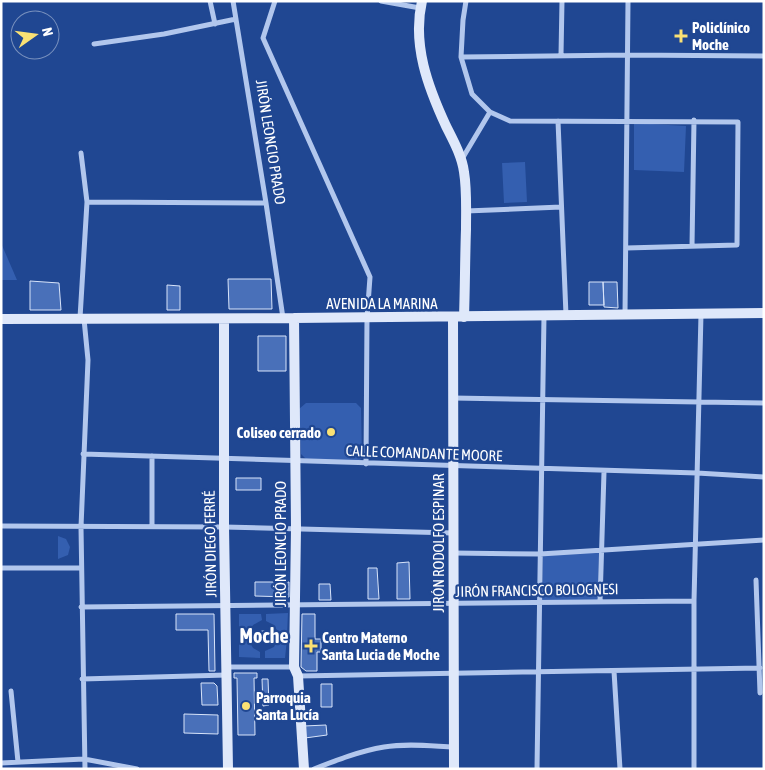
<svg xmlns="http://www.w3.org/2000/svg" width="765" height="770" font-family="'Asap Condensed',sans-serif">
  <rect width="100%" height="100%" fill="#204792"/>
  <path fill="#345fb0" d="M634,123L686,126L684,172L634,170Z
    M525,162L527,202L504,203L502,163Z
    M1,243L17,280H1Z
    M306,403H356L361,408L362,458L359,461L306,459L301,454L299,409Z
    M58,536L66,539L70,547L68,555L58,559Z
    M599,552L598,601H542L543,555Z
    M288,613L287,634H279L274,625L266,621V614Z
    M239,614H261L262,620L253,625L248,634H239Z
    M239,638L248,639L253,648L260,652V658L239,657Z
    M278,639H287L285,658H265V651L274,647Z"/>
  <path fill="#4970b9" stroke="#d8e4fa" d="M228,279H271L272,309H229Z
    M30,281L59,283L61,310H30Z
    M589,282H603L604,305H589Z
    M603,282H617L618,308L604,307Z
    M167,285L180,286V310H167Z
    M258,336H286V371H258Z
    M236,478H261V490H236Z
    M409,562L410,599H397V563Z
    M368,568H377L379,599H368Z
    M255,582H289V597L255,596Z
    M319,584H330L331,600H319Z
    M176,614H214L215,671H209L208,630H176Z
    M302,614H315V639H321V652H317V671H306L301,667Z
    M258 636a5 5 0 1 1 10 0a5 5 0 1 1-10 0Z
    M234,673H257V678H254L255,735H238L237,678H234Z
    M262,679H268L269,705L263,706Z
    M201,683H214L217,686L218,705H202Z
    M321,684H332V707H321Z
    M184,714L218,715V734L184,733Z
    M326,725L327,735L305,738L304,726Z"/>
  <g fill="none" stroke-linecap="round" stroke-linejoin="round">
    <path stroke="#b2c7ed" stroke-width="5" d="M210,1L215,24
      M233,1L266,203L283,318
      M275,1L263,38L370,277L367,318L366,464
      M381,1L420,8
      M466,1L463,20L461,57L472,94L490,112L510,121L738,122L737,245L626,248
      M94,44L164,34L236,19
      M561,55L562,1
      M461,57L627,55L764,56
      M558,121L566,315
      M462,159L490,112
      M87,202L266,203
      M466,211L561,207
      M692,246L694,120
      M625,315L628,1
      M80,318L87,202L81,153
      M84,319L88,360L81,527L85,769
      M453,398L764,403
      M83,454L697,473L764,477
      M1,526L224,527L453,533
      M152,526V456
      M453,553L540,554L764,540
      M1,568H81
      M756,580L760,693
      M600,602L604,472
      M81,607L694,601
      M227,667H294
      M614,671L620,769
      M298,676L760,668
      M82,679L227,675
      M11,691L18,762
      M1,763L84,759L137,769
      M314,769C337,760 360,751 384,747C407,743 431,746 454,747
      M537,769L544,316
      M694,769V601L701,314"/>
    <path stroke="#dfe8fa" stroke-width="10" d="M422,1C412,45 428,87 446,126C453,140 462,156 464,172C467,190 466,211 466,229C465,258 465,288 464,317
      M453,317L454,769
      M294,318L296,528L294,667L298,676L304,769
      M1,319L294,318L764,313
      M224,319V527L228,769"/>
  </g>
  <g fill="#fae174" stroke="#204792" stroke-width="2">
    <path d="M678.5 28.5h5v5h5v5h-5v5h-5v-5h-5v-5h5z"/>
    <circle cx="331" cy="432" r="5"/>
    <path d="M308.5 638.5h5v5h5v5h-5v5h-5v-5h-5v-5h5z"/>
    <circle cx="246" cy="706" r="5"/>
  </g>
  <g text-anchor="middle" dominant-baseline="central" stroke-width="4.5" stroke-linejoin="round" paint-order="stroke">
    <g font-size="15" font-weight="bold" fill="#fff" stroke="#204792" text-anchor="start">
      <text x="692" y="27">Policlínico<tspan x="692" dy="17">Moche</tspan></text>
      <text x="321" y="432" text-anchor="end">Coliseo cerrado</text>
      <text x="322" y="637">Centro Materno<tspan x="322" dy="17">Santa Lucia de Moche</tspan></text>
      <text x="256" y="697">Parroquia<tspan x="256" dy="17">Santa Lucía</tspan></text>
    </g>
    <g font-size="15" fill="#fff" stroke="#204792">
      <text transform="translate(271 142) rotate(81)">JIRÓN LEONCIO PRADO</text>
      <text x="382" y="303">AVENIDA LA MARINA</text>
      <text transform="translate(424 453) rotate(2)">CALLE COMANDANTE MOORE</text>
      <text transform="translate(438 543) rotate(-90)">JIRÓN RODOLFO ESPINAR</text>
      <text transform="translate(210 544) rotate(-91)">JIRÓN DIEGO FERRÉ</text>
      <text transform="translate(280 544) rotate(-90)">JIRÓN LEONCIO PRADO</text>
      <text transform="translate(537 590) rotate(-1)">JIRÓN FRANCISCO BOLOGNESI</text>
    </g>
    <g font-size="20" font-weight="bold" fill="#fff" stroke="#204792">
      <text x="264" y="635">Moche</text>
    </g>
  </g>
  <rect width="765" height="770" fill="none" stroke="#ffffff" stroke-width="5"/>
  <g transform="translate(35 35) rotate(76)"><circle r="24" fill="#204792" stroke="#7991be"/>
  <path d="M0-4L9 19L0 12L-9 19Z" fill="#fae174"/>
  <text y="-8" font-size="14" font-weight="bold" text-anchor="middle" fill="#ffffff">N</text>
  </g>
</svg>
